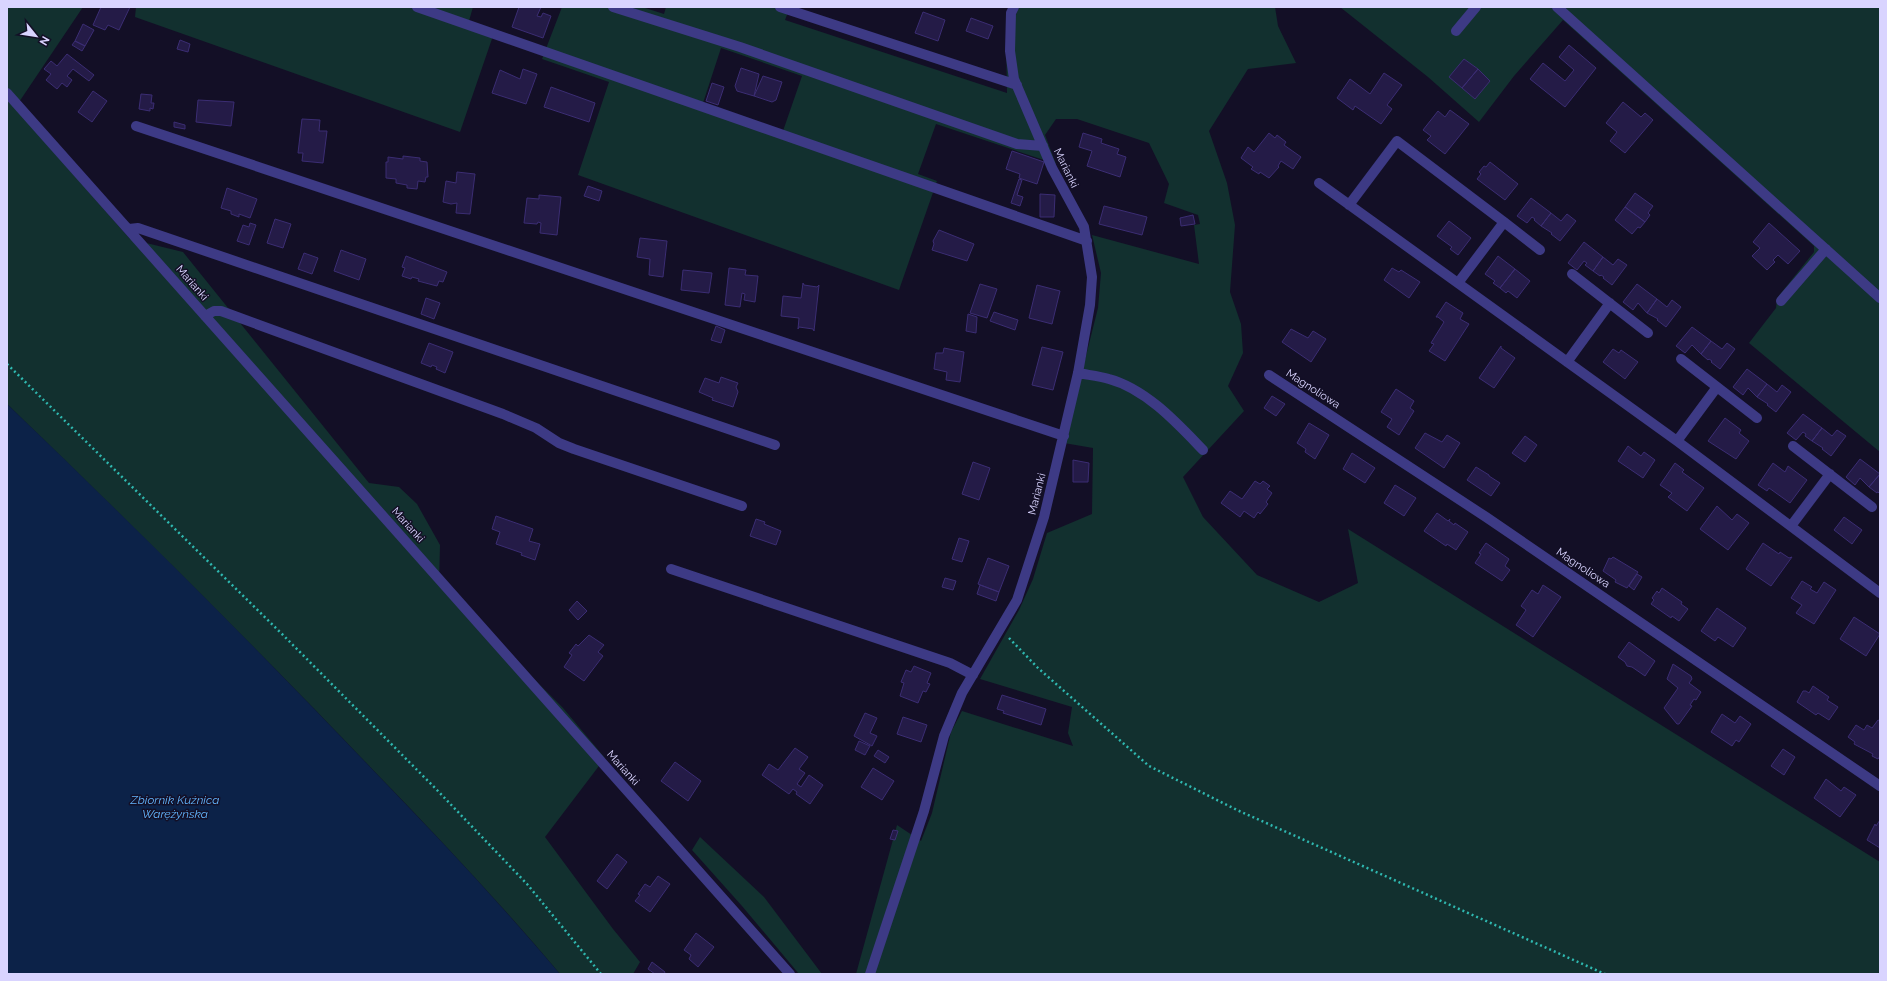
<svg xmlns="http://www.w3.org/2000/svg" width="1887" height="981" font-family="Raleway,sans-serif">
  <rect width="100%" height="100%" fill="#130f26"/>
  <path fill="#12302f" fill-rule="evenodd" d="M7,7H83L15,108L130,239L183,252L369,483L399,487L417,504L440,545L439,584L563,708L605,758L545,837L613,929L640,962L633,974H560C501,904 438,837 374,771C255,646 131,524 7,404Z
    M136,7H473L469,21L495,30L460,132L135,17Z
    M562,7H642L664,14L666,7H790L785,20L1007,93L1006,40L1019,7H1275L1278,26L1296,63L1248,69L1209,131L1227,183L1235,225L1230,292L1241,324L1243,353L1228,386L1244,411L1183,477L1203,517L1257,575L1319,602L1358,583L1348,529L1880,862V974H856L897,825L921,841L932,813L951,732L962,711L1073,746L1068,733L1072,707L980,679L1019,610L1033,579L1047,533L1092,514L1093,448L1064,443L1098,308L1101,273L1092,235L1199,264L1194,225L1200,224L1198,215L1164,203L1169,184L1149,143L1077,119H1056L1045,135L1056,164L936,124L918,174L937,181L899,290L578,175L609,82L542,59ZM721,48L802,76L783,131L703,103Z
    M1340,7H1880V452L1749,343L1776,308L1777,298L1814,252V246L1563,20L1514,76L1479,122L1428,77Z
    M700,837L764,897L822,974H799L742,906L692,850Z"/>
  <path fill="#0c2248" d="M7,404C131,523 253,644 371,768C436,835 500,903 560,974H7Z"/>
  <path fill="#241b47" stroke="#3b2d73" d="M101,7H130L119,30L108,25L105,30L93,25Z
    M519,7H541L537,16L541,17L543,13L551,16L543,38L512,27Z
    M923,12L945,20L938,41L915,33Z
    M971,18L993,26L988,39L966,31Z
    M83,24L94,30L85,46L75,41Z
    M180,40L190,44L188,52L177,49Z
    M75,41L85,46L82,51L72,45Z
    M1569,45L1596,68L1565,107L1530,79L1543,63L1565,81L1574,70L1559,57Z
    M67,54L94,75L89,81L73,69L67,76L72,80L67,87L62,83L57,89L46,80L51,74L44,69L51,61L57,66Z
    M1464,59L1478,69L1462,88L1449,77Z
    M741,68L759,74L754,96L737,91L735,86Z
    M523,69L537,74L526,104L492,93L500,70L520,79Z
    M1478,69L1490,81L1475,99L1462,88Z
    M1384,73L1402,85L1387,105L1392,109L1381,124L1355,106L1353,110L1337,98L1350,79L1370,94Z
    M763,76L782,82L776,100L772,102L754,96Z
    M712,83L724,87L718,105L706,101Z
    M551,87L595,103L589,122L544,107Z
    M93,91L107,101L92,122L78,112Z
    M141,94L152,95L151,103H154L153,109L150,108V111L139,109Z
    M198,100L234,102L231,126L196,122Z
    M1623,102L1641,117L1645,113L1653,120L1625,153L1610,141L1617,132L1606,123Z
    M1450,110L1469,124L1445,154L1427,140L1431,136L1423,130L1438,111L1445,117Z
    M302,119L320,120L319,131H327L323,163L302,161L303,153H298Z
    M174,122L185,125V129L174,127Z
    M1083,133L1102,139L1101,143L1119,149L1117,154L1126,157L1120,177L1087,166L1092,151L1079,147Z
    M1269,133L1275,138L1277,135L1286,142L1284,145L1301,157L1293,169L1281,161L1278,166L1279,167L1269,178L1260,172L1259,174L1251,169L1253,167L1241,158L1248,147L1254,152Z
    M1012,151L1044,162L1037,184L1019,178L1020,174L1006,169Z
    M403,156L420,158V161L427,162L428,177H426L425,182L418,181L417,189L407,188V185L396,183V179L386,178V162H388V157L403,159Z
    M1490,162L1518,184L1505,200L1477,179L1481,174L1479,172L1484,166L1486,167Z
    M457,172L475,174L470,214L456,213L457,203L451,204L443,202L446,181L456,183Z
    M1019,179L1022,180L1017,195L1023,197L1020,206L1011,203Z
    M588,186L602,191L599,201L584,196Z
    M227,188L257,199L250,218L239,214V217L231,214V211L221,208Z
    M1635,193L1653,206L1648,213L1650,215L1645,222L1625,207Z
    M1040,194L1055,195L1054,217H1040Z
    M539,195L561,197L557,235L540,233L541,223L538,222L537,224L524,223L527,198L539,199Z
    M1531,198L1551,213L1541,226L1534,220L1535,219L1532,217L1527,223L1517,216Z
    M1104,206L1147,217L1142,235L1099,224Z
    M1625,207L1645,222L1640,228L1638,227L1632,234L1615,220Z
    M1551,213L1561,221L1567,214L1576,221L1560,241L1551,234L1552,233L1541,226Z
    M1193,215L1195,224L1181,226L1180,218Z
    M275,219L291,224L283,248L267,243Z
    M1449,221L1471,238L1458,255L1450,249L1452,247L1437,236Z
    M250,223L256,225L249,245L237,241L243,225L249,227Z
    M1769,223L1800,251L1788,264L1778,255L1773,260L1775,262L1767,270L1752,256L1760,248L1753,242Z
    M939,230L974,244L967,261L932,250L934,244L933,241Z
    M640,238L667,241L663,277L649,275L650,259L637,257Z
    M1584,242L1603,257L1593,271L1585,265L1587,263L1584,261L1577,270L1568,263Z
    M341,250L366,259L359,280L334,271Z
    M304,253L318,258L312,274L298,269Z
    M406,256L447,272L443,282L439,281L437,286L418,281L419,279L412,277L411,279L402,276L405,268L402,267Z
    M1498,256L1515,269L1500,288L1493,283L1495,281L1485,274Z
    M1603,257L1613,265L1618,259L1627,265L1612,285L1603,278L1604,277L1601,275L1600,276L1593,271Z
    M729,268L746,270L745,275L758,276L755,302L744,300L745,294L742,293L740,307L725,305Z
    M1392,268L1399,272L1401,270L1420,282L1409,298L1384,280Z
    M1515,269L1530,281L1517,298L1508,291L1506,293L1500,288Z
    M683,270L712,273L709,293L681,290Z
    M803,283L804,285L817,287L819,285L814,331L813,329L799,327L798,329L799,318L781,316L783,296L801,298Z
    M980,284L997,289L987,318L970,313Z
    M1637,284L1657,299L1647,313L1638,303L1633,310L1623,302Z
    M1037,285L1060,291L1052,324L1029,318Z
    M426,298L440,303L434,319L421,314Z
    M1657,299L1667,307L1672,300L1681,307L1666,327L1657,320L1658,319L1647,313Z
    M1446,302L1463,313L1460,319L1469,324L1445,361L1429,351L1434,344L1431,343L1444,322L1438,317H1436Z
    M994,312L1018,320L1015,330L990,321Z
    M968,314L977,317L976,333L966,331Z
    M716,326L725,330L721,343L711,340Z
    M1692,327L1711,341L1701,354L1692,345L1685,353L1676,346Z
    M1291,329L1308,338L1313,331L1326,339L1311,362L1282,342Z
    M1711,341L1722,349L1727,343L1735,349L1720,369L1711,362L1712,361L1709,359L1708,360L1701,354Z
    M429,343L453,352L445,373L436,369L437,367L432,365L431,367L421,363Z
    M1501,346V348L1515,358L1494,388L1479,378Z
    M1042,347L1063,352L1053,390L1032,385Z
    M944,348L964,352L960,382L946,380L947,372L934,369L936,353H943Z
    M1613,349L1619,353L1621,350L1638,362L1625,379L1603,362Z
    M1747,369L1767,384L1757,397L1748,388L1743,395L1733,387Z
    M721,377L738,383L736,387L738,392L733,407L712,400L713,398L699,392L705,378L719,383Z
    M1767,384L1777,392L1782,385L1791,392L1776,412L1767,405L1768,404L1757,397Z
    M1396,389L1414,401L1410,408L1414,411L1399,435L1387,427L1392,419L1381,412Z
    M1272,396L1285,404L1276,416L1264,408Z
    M1803,414L1822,428L1812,441L1805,436L1806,434L1803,432L1796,440L1787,433Z
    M1725,418L1741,430L1739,433L1749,441L1736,459L1708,441Z
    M1309,423L1329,435L1315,459L1305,452L1306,449L1297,443Z
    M1822,428L1832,436L1837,430L1846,436L1831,456L1822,449L1823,448L1812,441Z
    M1425,433L1442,442L1447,435L1460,443L1444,468L1415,448Z
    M1525,436L1537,445L1525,462L1512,453Z
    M1628,446L1641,456L1644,452L1655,460L1643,478L1618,461Z
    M1352,453L1375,468L1365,483L1343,469Z
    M1860,459L1880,474L1869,487L1860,478L1855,485L1846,477Z
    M1073,460L1089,463L1088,482H1073Z
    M973,462L990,468L979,500L962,494Z
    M1675,463L1684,470L1682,472L1704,488L1687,511L1668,497L1672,493L1660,485Z
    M1773,463L1785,472L1788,466L1807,480L1790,503L1769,488L1767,491L1758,485Z
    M1476,467L1489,475V476L1500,483L1491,496L1467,480Z
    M1880,474V493L1877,492V493L1869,487Z
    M1255,481L1260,484L1263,481L1270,486L1267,489L1272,493L1266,502L1268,504L1260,514L1258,512L1254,518L1244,511L1240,517L1221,503L1230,491L1242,499Z
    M1395,485L1416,498L1404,516L1384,503Z
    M1717,506L1732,520L1737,514L1749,523L1728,550L1700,529Z
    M1437,513L1448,521L1450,519L1449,521L1454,525L1455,523L1468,532L1456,550L1447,544L1446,546L1424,531Z
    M496,516L533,529L529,541L540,544L535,560L521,555L522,553L496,544L500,532L492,529Z
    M1844,517L1862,530L1852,544L1834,530Z
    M756,519L765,522L764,524L781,531L776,545L750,536Z
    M959,538L969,541L962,562L952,559Z
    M1486,543L1509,559L1505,566L1510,570L1502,581L1475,563L1481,554L1479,553Z
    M1763,543L1779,554L1780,552L1789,558L1792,557L1771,586L1746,569Z
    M1613,557L1638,572L1627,588L1615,582L1616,580L1603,571L1609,558L1611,559Z
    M988,558L1009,566L999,592L978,584Z
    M1637,574L1642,577L1634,590L1629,586Z
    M945,578L956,581L953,590L942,587Z
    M1802,581L1812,587L1810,589L1817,593L1824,582L1836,590L1814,624L1796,613L1802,605L1791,598Z
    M980,585L999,592L996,601L977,594Z
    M1543,585L1561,597L1533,637L1516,625L1526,610L1521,606L1532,590L1538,594Z
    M1662,588L1682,602L1681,604L1688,609L1679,621L1672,616L1671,618L1651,604L1654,600L1652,598L1657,591L1659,593Z
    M577,601L587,611L578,620L569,610Z
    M1717,608L1746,628L1733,647L1718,637L1715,641L1701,631Z
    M1854,617L1880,634L1866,656L1840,639Z
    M589,635L604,645L598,652L603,656L584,681L564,667L572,655L569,653L576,644L578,646Z
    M1629,642L1655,661L1645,676L1632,667L1627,666L1625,662L1618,657Z
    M1673,664L1691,676L1692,679L1689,683L1701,692L1696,700L1694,699L1690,705L1692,706L1679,724H1677L1664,708L1678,688L1667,679Z
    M914,666L931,673L927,683L930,684L926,692L923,691L918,703L900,696L904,683L901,682L906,670L911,672Z
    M1813,686L1829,697L1827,700L1838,707L1829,720L1818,713L1816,715L1797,702L1803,691H1806L1809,693Z
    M1002,695L1046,709L1041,725L1003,713L1004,711L997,709Z
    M865,713L877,718L870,733L877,736L872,746L854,736Z
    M1722,714L1735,723L1740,716L1751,724L1739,742L1736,740L1732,746L1711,732Z
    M903,717L927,725L921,742L897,734Z
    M1878,720L1880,721V756L1878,759L1872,756L1873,754L1854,744L1855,742L1848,737L1856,725L1864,730L1867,725L1872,728Z
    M859,741L870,746L865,755L855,750Z
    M795,748L808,757L799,769L805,773L797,784L801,787L809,775L823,785L810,804L796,794L797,792L793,789L789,794L762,775L769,764L778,770Z
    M1783,749L1795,757L1784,775L1771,766Z
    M878,750L889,757L885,763L874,756Z
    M675,762L701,781L688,801L661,781Z
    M873,768L894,781L882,800L861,787Z
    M1826,779L1841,791L1844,787L1856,795L1840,817L1814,798Z
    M1880,820V848L1867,840L1875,824L1876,826Z
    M893,830L898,831L895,840L890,839Z
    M617,854L627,862L607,889L597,881Z
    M658,876L670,884L650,912L635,901L640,895L638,894L645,884L650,887Z
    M696,933L714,947L698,967L689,959L691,955L684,950Z
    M652,962L665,972L664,974H655L648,969Z"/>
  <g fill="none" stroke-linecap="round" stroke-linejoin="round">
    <path stroke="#2fb8b0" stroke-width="2.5" stroke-dasharray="2 3" stroke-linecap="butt" d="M7,364L284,636L436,789L527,884L601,974
      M1009,638L1038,668L1149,766L1237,810L1605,974"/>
    <path stroke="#3d3a85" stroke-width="10" d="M417,7L1087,241
      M613,7L740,47L1017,144L1043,146
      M780,7L1017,85
      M1557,7L1880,298
      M1456,31L1476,7
      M7,93L790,974
      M136,126L1064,436
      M1319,183L1677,441L1880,593
      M1349,205L1397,141L1504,222L1458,283
      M1504,222L1540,250
      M129,229L138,228L775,445
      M1572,274L1648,333
      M1781,301L1826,249
      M205,316L214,311H221L503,414L536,428L559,443L574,449L742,506
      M1681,359L1757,418
      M1567,362L1610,303
      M1078,373C1088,375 1099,376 1109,379C1146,389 1177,423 1203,450
      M1269,375L1486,517L1880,786
      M1677,441L1717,387
      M1793,446L1872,507
      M1791,526L1830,474
      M671,569L950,663L973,675
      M870,974L924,811L944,736L962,693L1017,600L1044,517L1078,373L1090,305L1092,277L1084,227L1052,168L1014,79L1010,51L1011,13L1014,7"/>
  </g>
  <g text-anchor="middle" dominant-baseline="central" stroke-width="3" stroke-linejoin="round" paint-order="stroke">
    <g font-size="11" fill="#d9d4ff" stroke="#130f26">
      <text transform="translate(1066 168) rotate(64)">Marianki</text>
      <text transform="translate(192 283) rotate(49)">Marianki</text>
      <text transform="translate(1313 389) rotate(33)">Magnoliowa</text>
      <text transform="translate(1037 494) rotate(-76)">Marianki</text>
      <text transform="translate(408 525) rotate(48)">Marianki</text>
      <text transform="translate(1583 568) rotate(34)">Magnoliowa</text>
      <text transform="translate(623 768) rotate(48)">Marianki</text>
    </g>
    <g font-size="12" font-style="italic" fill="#62b6ff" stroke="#130f26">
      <text x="175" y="800">Zbiornik Kuźnica<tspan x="175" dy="14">Warężyńska</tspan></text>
    </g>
  </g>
  <rect width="1887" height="981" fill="none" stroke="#d9d4ff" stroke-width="16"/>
  <g transform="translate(36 36) rotate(120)" stroke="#130f26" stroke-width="3" paint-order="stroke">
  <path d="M0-3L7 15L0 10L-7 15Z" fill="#d9d4ff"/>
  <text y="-6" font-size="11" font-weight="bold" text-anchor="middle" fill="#d9d4ff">N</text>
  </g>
</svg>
